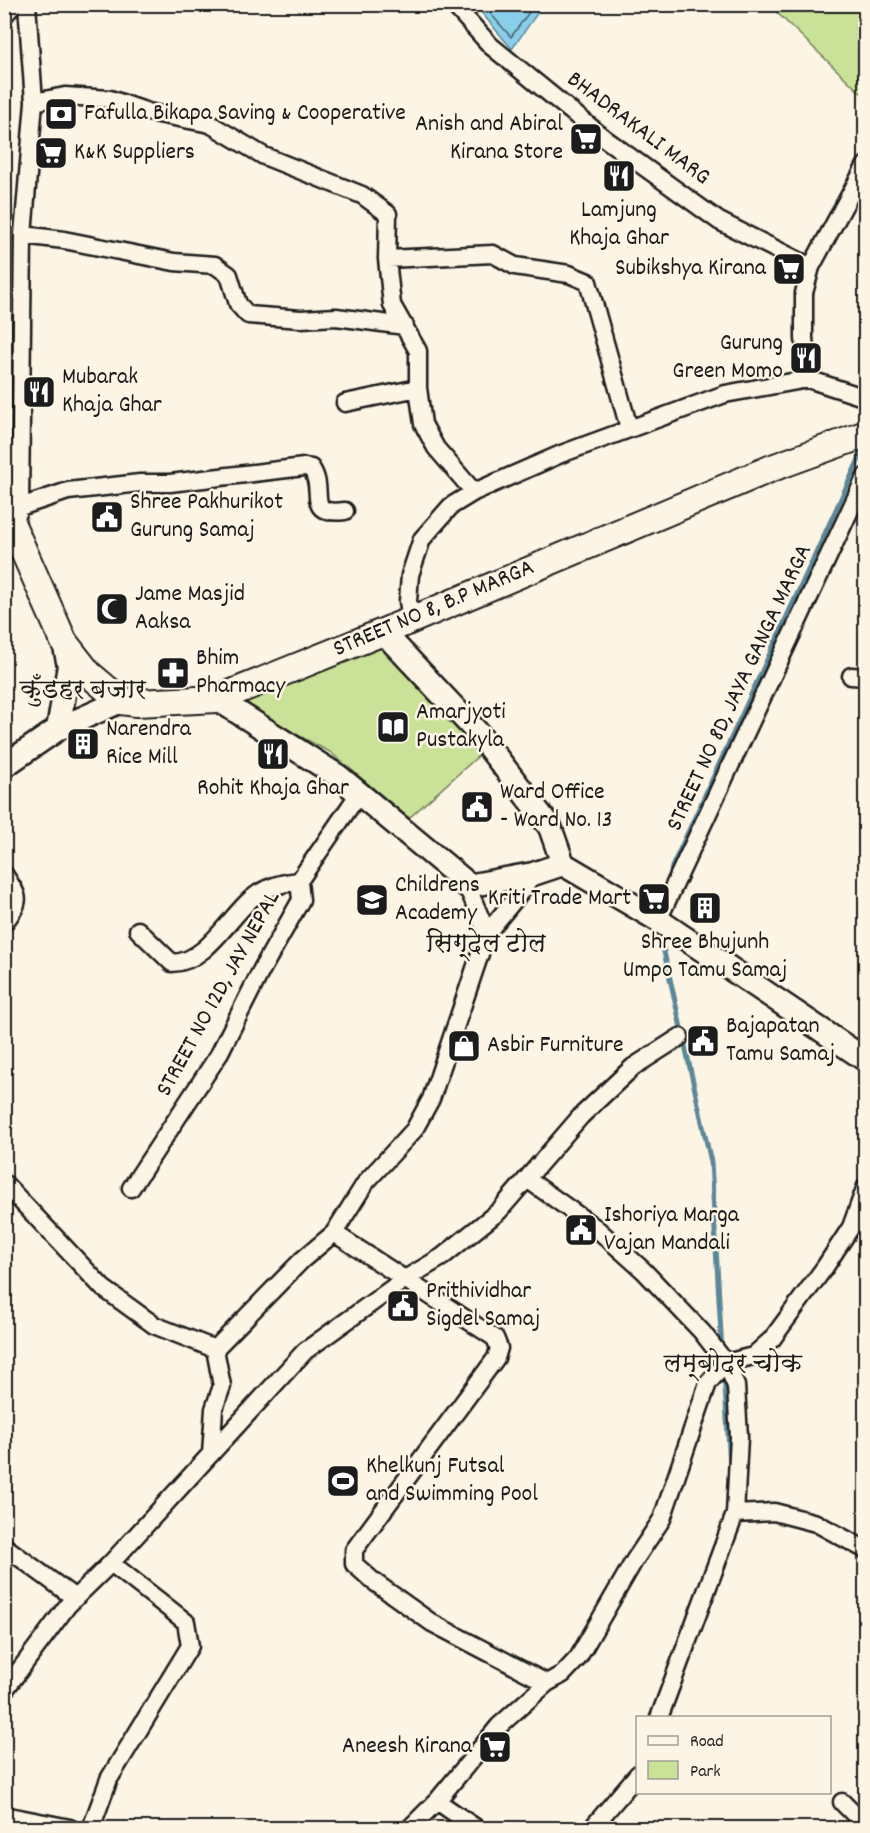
<svg xmlns="http://www.w3.org/2000/svg" width="870" height="1833" font-family="Dekko,'Playpen Sans Deva',sans-serif">
  <rect width="100%" height="100%" fill="#fcf5e5"/>
  <filter id="ink" filterUnits="userSpaceOnUse"><feTurbulence type="fractalNoise" baseFrequency=".0167" numOctaves="2"/><feDisplacementMap in="SourceGraphic" scale="12" xChannelSelector="R" yChannelSelector="G"/><feConvolveMatrix kernelMatrix="1 2 1 2 8 2 1 2 1" color-interpolation-filters="sRGB"/></filter>
  <g filter="url(#ink)">
    <path fill="#cae297" stroke="#737f5a" stroke-width="1.5" d="M769,5H865V97Z
      M381,643L485,750L409,818L330,752L246,707V701Z"/>
    <path fill="#89cfea" stroke="#5d8798" stroke-width="1.5" d="M475,5H543L512,49Z"/>
    <g fill="none" stroke-linecap="round" stroke-linejoin="round">
      <path stroke="#48646e" stroke-width="1.5" d="M482,4L511,37L535,4"/>
      <path stroke="#5d8798" stroke-width="5" d="M670,878L672,867L866,444
        M661,929L660,934L711,1162L722,1351
        M724,1372L730,1465"/>
      <g stroke="#1c1c1c" stroke-width="21">
        <path id="street" d="M453,4L491,46L604,138L719,221L811,267
          M34,102L65,96L110,99L148,112L210,124L264,156L362,195L388,214L387,259L392,305L418,351V388L423,424L436,448L474,492
          M23,235L64,240L174,262L215,265L229,275L238,304L248,315L301,319L336,317L405,326
          M387,259L493,254L515,266L569,274L588,282L629,428
          M808,379L804,338V293L811,267L866,165
          M345,403L418,388
          M20,507L68,491L140,483H170L304,467L311,468C327,491 303,516 345,511
          M13,527L20,507L23,235L34,102L27,4
          M411,620L408,601L410,575L422,539L451,506L474,492L561,454L725,394L808,379L866,398
          M851,676L866,677
          M4,874C20,899 22,899 4,923
          M658,920L866,476
          M138,930L172,963C205,963 228,919 251,899C265,887 281,883 299,881
          M487,933L515,899L533,874
          M527,1179L596,1228L644,1271L702,1332L726,1363L736,1386L739,1437L735,1514L659,1718
          M4,1183L103,1288L154,1325L215,1349
          M131,1188L218,1056L262,969L301,900L299,881L360,792
          M334,1233L495,1338L499,1348L496,1358L354,1550V1564L373,1581L432,1623L547,1683
          M215,1349L302,1260L334,1233L366,1182L414,1130L431,1099L487,933L467,886
          M211,1454L214,1409L222,1386L215,1349
          M735,1514L774,1512L816,1523L866,1550
          M4,1546L75,1598
          M4,1691L68,1605L111,1563L305,1351L405,1279L442,1257L499,1211L581,1116L633,1067L680,1037
          M437,1801L476,1828
          M842,1802L861,1821L865,1828
          M4,1815L70,1828
          M91,1828L109,1779L190,1646L186,1622L111,1563
          M410,1828L437,1801L499,1726L547,1683L563,1674L578,1658L634,1561L662,1519L708,1383L726,1363L753,1356L772,1339L825,1267L851,1227L866,1186
          M592,1828L638,1774"/>
      </g>
      <g stroke="#1c1c1c" stroke-width="27">
        <path id="secondary" d="M4,11L10,4
          M383,632L477,732L550,827L563,864
          M217,699L338,776L462,879L467,886L533,874L563,864L658,920L866,1060
          M58,729L69,666L64,642
          M4,766L58,729L121,701"/>
      </g>
      <g stroke="#1c1c1c" stroke-width="30">
        <path id="primary" d="M4,514L13,527L64,642L89,674L121,701L137,703L217,699L383,632L772,468L866,434"/>
      </g>
      <use href="#street" stroke="#fcf5e5" stroke-width="16"/>
      <use href="#secondary" stroke="#fcf5e5" stroke-width="22"/>
      <use href="#primary" stroke="#fcf5e5" stroke-width="26"/>
    </g>
  </g>
  <defs>
    <g id="bank-square" transform="scale(1.725)"><rect x="-9" y="-9" width="18" height="18" rx="4" fill="#1c1c1c" stroke="#fcf5e5"/><path d="M-6-4H6V4H-6ZM0-2.3a2.3 2.3 0 1 0 0 4.6a2.3 2.3 0 1 0 0-4.6Z" fill="#fff"/></g>
    <g id="supermarket-square" transform="scale(1.725)"><rect x="-9" y="-9" width="18" height="18" rx="4" fill="#1c1c1c" stroke="#fcf5e5"/><path d="M-6-5.5h2.5l.6 2H6L4.5 2H-2.5L-4.4-4H-6ZM-1.5 3.2a1.3 1.3 0 1 0 .1 0ZM3 3.2a1.3 1.3 0 1 0 .1 0Z" fill="#fff"/></g>
    <g id="restaurant-square" transform="scale(1.725)"><rect x="-9" y="-9" width="18" height="18" rx="4" fill="#1c1c1c" stroke="#fcf5e5"/><path d="M-5-6h1v4h1v-4h1v4h1v-4h1v5L-1.5 .5V6h-2V.5L-5-1ZM5-6V6H3V1.5H1.5Q1.5-4 5-6Z" fill="#fff"/></g>
    <g id="civic-square" transform="scale(1.725)"><rect x="-9" y="-9" width="18" height="18" rx="4" fill="#1c1c1c" stroke="#fcf5e5"/><path d="M-.6-6.5H3V-4.5H.6V-3L4-1V1h2V6H-6V1h2V-1L-.6-3ZM-1.2 2.5V6h2.4V2.5Z" fill="#fff"/></g>
    <g id="mosque-square" transform="scale(1.725)"><rect x="-9" y="-9" width="18" height="18" rx="4" fill="#1c1c1c" stroke="#fcf5e5"/><path d="M3.5-4.9A6 6 0 1 0 3.5 4.9A5 5 0 1 1 3.5-4.9Z" fill="#fff"/></g>
    <g id="pharmacy-square" transform="scale(1.725)"><rect x="-9" y="-9" width="18" height="18" rx="4" fill="#1c1c1c" stroke="#fcf5e5"/><path d="M-2-6h4v4h4v4h-4v4h-4v-4h-4v-4h4Z" fill="#fff"/></g>
    <g id="library-square" transform="scale(1.725)"><rect x="-9" y="-9" width="18" height="18" rx="4" fill="#1c1c1c" stroke="#fcf5e5"/><path d="M-6-4Q-3-5.5-.7-3.5V5Q-3 3-6 4ZM6-4Q3-5.5 .7-3.5V5Q3 3 6 4Z" fill="#fff"/></g>
    <g id="building-square" transform="scale(1.725)"><rect x="-9" y="-9" width="18" height="18" rx="4" fill="#1c1c1c" stroke="#fcf5e5"/><path d="M-4-6H4V6H1V3H-1V6H-4ZM-2.5-4.3h1.7v1.8h-1.7ZM.8-4.3h1.7v1.8H.8ZM-2.5-1h1.7V.8h-1.7ZM.8-1h1.7V.8H.8Z" fill="#fff"/></g>
    <g id="school-square" transform="scale(1.725)"><rect x="-9" y="-9" width="18" height="18" rx="4" fill="#1c1c1c" stroke="#fcf5e5"/><path d="M0-5L7-2L0 1L-7-2ZM-4 1L0 2.5L4 1V4Q0 6-4 4Z" fill="#fff"/></g>
    <g id="shop-square" transform="scale(1.725)"><rect x="-9" y="-9" width="18" height="18" rx="4" fill="#1c1c1c" stroke="#fcf5e5"/><path d="M-5-2.5h2.3a2.7 3.5 0 0 1 5.4 0H5L5.5 6h-11ZM-1.5-2.5h3a1.5 2.3 0 0 0-3 0Z" fill="#fff"/></g>
    <g id="stadium-square" transform="scale(1.725)"><rect x="-9" y="-9" width="18" height="18" rx="4" fill="#1c1c1c" stroke="#fcf5e5"/><path d="M0-5a6.5 5 0 1 0 0 10a6.5 5 0 1 0 0-10ZM-3.5-1.8h7v3.6h-7Z" fill="#fff"/></g>
  </defs>
  <g fill-rule="evenodd">
    <use href="#bank-square" x="61" y="114"/>
    <use href="#supermarket-square" x="586" y="139"/>
    <use href="#supermarket-square" x="51" y="153"/>
    <use href="#restaurant-square" x="619" y="176"/>
    <use href="#supermarket-square" x="789" y="269"/>
    <use href="#restaurant-square" x="806" y="358"/>
    <use href="#restaurant-square" x="39" y="392"/>
    <use href="#civic-square" x="107" y="517"/>
    <use href="#mosque-square" x="112" y="609"/>
    <use href="#pharmacy-square" x="173" y="673"/>
    <use href="#library-square" x="393" y="727"/>
    <use href="#building-square" x="83" y="744"/>
    <use href="#restaurant-square" x="273" y="754"/>
    <use href="#civic-square" x="477" y="807"/>
    <use href="#supermarket-square" x="654" y="899"/>
    <use href="#school-square" x="372" y="900"/>
    <use href="#building-square" x="705" y="908"/>
    <use href="#civic-square" x="703" y="1041"/>
    <use href="#shop-square" x="464" y="1046"/>
    <use href="#civic-square" x="581" y="1230"/>
    <use href="#civic-square" x="403" y="1306"/>
    <use href="#stadium-square" x="343" y="1481"/>
    <use href="#supermarket-square" x="495" y="1747"/>
  </g>
  <g text-anchor="middle" dominant-baseline="central" stroke-width="5" stroke-linejoin="round" paint-order="stroke">
    <g font-size="24" fill="#1c1c1c" stroke="#fcf5e5" text-anchor="start">
      <text x="84" y="114">Fafulla Bikapa Saving &amp; Cooperative</text>
      <text x="563" y="125" text-anchor="end">Anish and Abiral<tspan x="563" dy="28">Kirana Store</tspan></text>
      <text x="74" y="153">K&amp;K Suppliers</text>
      <text x="619" y="211" text-anchor="middle">Lamjung<tspan x="619" dy="28">Khaja Ghar</tspan></text>
      <text x="766" y="269" text-anchor="end">Subikshya Kirana</text>
      <text x="783" y="344" text-anchor="end">Gurung<tspan x="783" dy="28">Green Momo</tspan></text>
      <text x="62" y="378">Mubarak<tspan x="62" dy="28">Khaja Ghar</tspan></text>
      <text x="130" y="503">Shree Pakhurikot<tspan x="130" dy="28">Gurung Samaj</tspan></text>
      <text x="135" y="595">Jame Masjid<tspan x="135" dy="28">Aaksa</tspan></text>
      <text x="196" y="659">Bhim<tspan x="196" dy="28">Pharmacy</tspan></text>
      <text x="416" y="713">Amarjyoti<tspan x="416" dy="28">Pustakyla</tspan></text>
      <text x="106" y="730">Narendra<tspan x="106" dy="28">Rice Mill</tspan></text>
      <text x="273" y="789" text-anchor="middle">Rohit Khaja Ghar</text>
      <text x="500" y="793">Ward Office<tspan x="500" dy="28">- Ward No. 13</tspan></text>
      <text x="395" y="886">Childrens<tspan x="395" dy="28">Academy</tspan></text>
      <text x="631" y="899" text-anchor="end">Kriti Trade Mart</text>
      <text x="705" y="943" text-anchor="middle">Shree Bhujunh<tspan x="705" dy="28">Umpo Tamu Samaj</tspan></text>
      <text x="726" y="1027">Bajapatan<tspan x="726" dy="28">Tamu Samaj</tspan></text>
      <text x="487" y="1046">Asbir Furniture</text>
      <text x="604" y="1216">Ishoriya Marga<tspan x="604" dy="28">Vajan Mandali</tspan></text>
      <text x="426" y="1292">Prithividhar<tspan x="426" dy="28">Sigdel Samaj</tspan></text>
      <text x="366" y="1467">Khelkunj Futsal<tspan x="366" dy="28">and Swimming Pool</tspan></text>
      <text x="472" y="1747" text-anchor="end">Aneesh Kirana</text>
    </g>
    <g font-size="24" fill="#1c1c1c" stroke="#fcf5e5">
      <text transform="translate(638 129) rotate(37)">BHADRAKALI MARG</text>
      <text transform="translate(434 609) rotate(-23)">STREET NO 8, B.P MARGA</text>
      <text transform="translate(740 688) rotate(-65)">STREET NO 8D, JAYA GANGA MARGA</text>
      <text transform="translate(219 994) rotate(-61)">STREET NO 12D, JAY NEPAL</text>
    </g>
    <g font-size="26" fill="#1c1c1c" stroke="#fcf5e5">
      <text x="83" y="691">कुँडहर बजार</text>
      <text x="486" y="945">सिग्देल टोल</text>
      <text x="733" y="1365">लम्बोदर चोक</text>
    </g>
  </g>
  <rect width="870" height="1833" fill="none" stroke="#fcf5e5" stroke-width="24"/>
  <rect x="12" y="12" width="846" height="1809" fill="none" stroke="#1c1c1c" stroke-width="2" filter="url(#ink)"/>
  <rect x="636" y="1716" width="195" height="78" fill="#fcf5e5" stroke="#a29e95" stroke-width="1.5"/>
  <rect x="648" y="1736" width="30" height="9" fill="#fcf5e5" stroke="#a29e95" stroke-width="1.5"/>
  <text x="690" y="1746" font-size="18" fill="#1c1c1c">Road</text>
  <rect x="648" y="1761" width="30" height="18" fill="#cae297" stroke="#a29e95" stroke-width="1.5"/>
  <text x="690" y="1776" font-size="18" fill="#1c1c1c">Park</text>
</svg>
